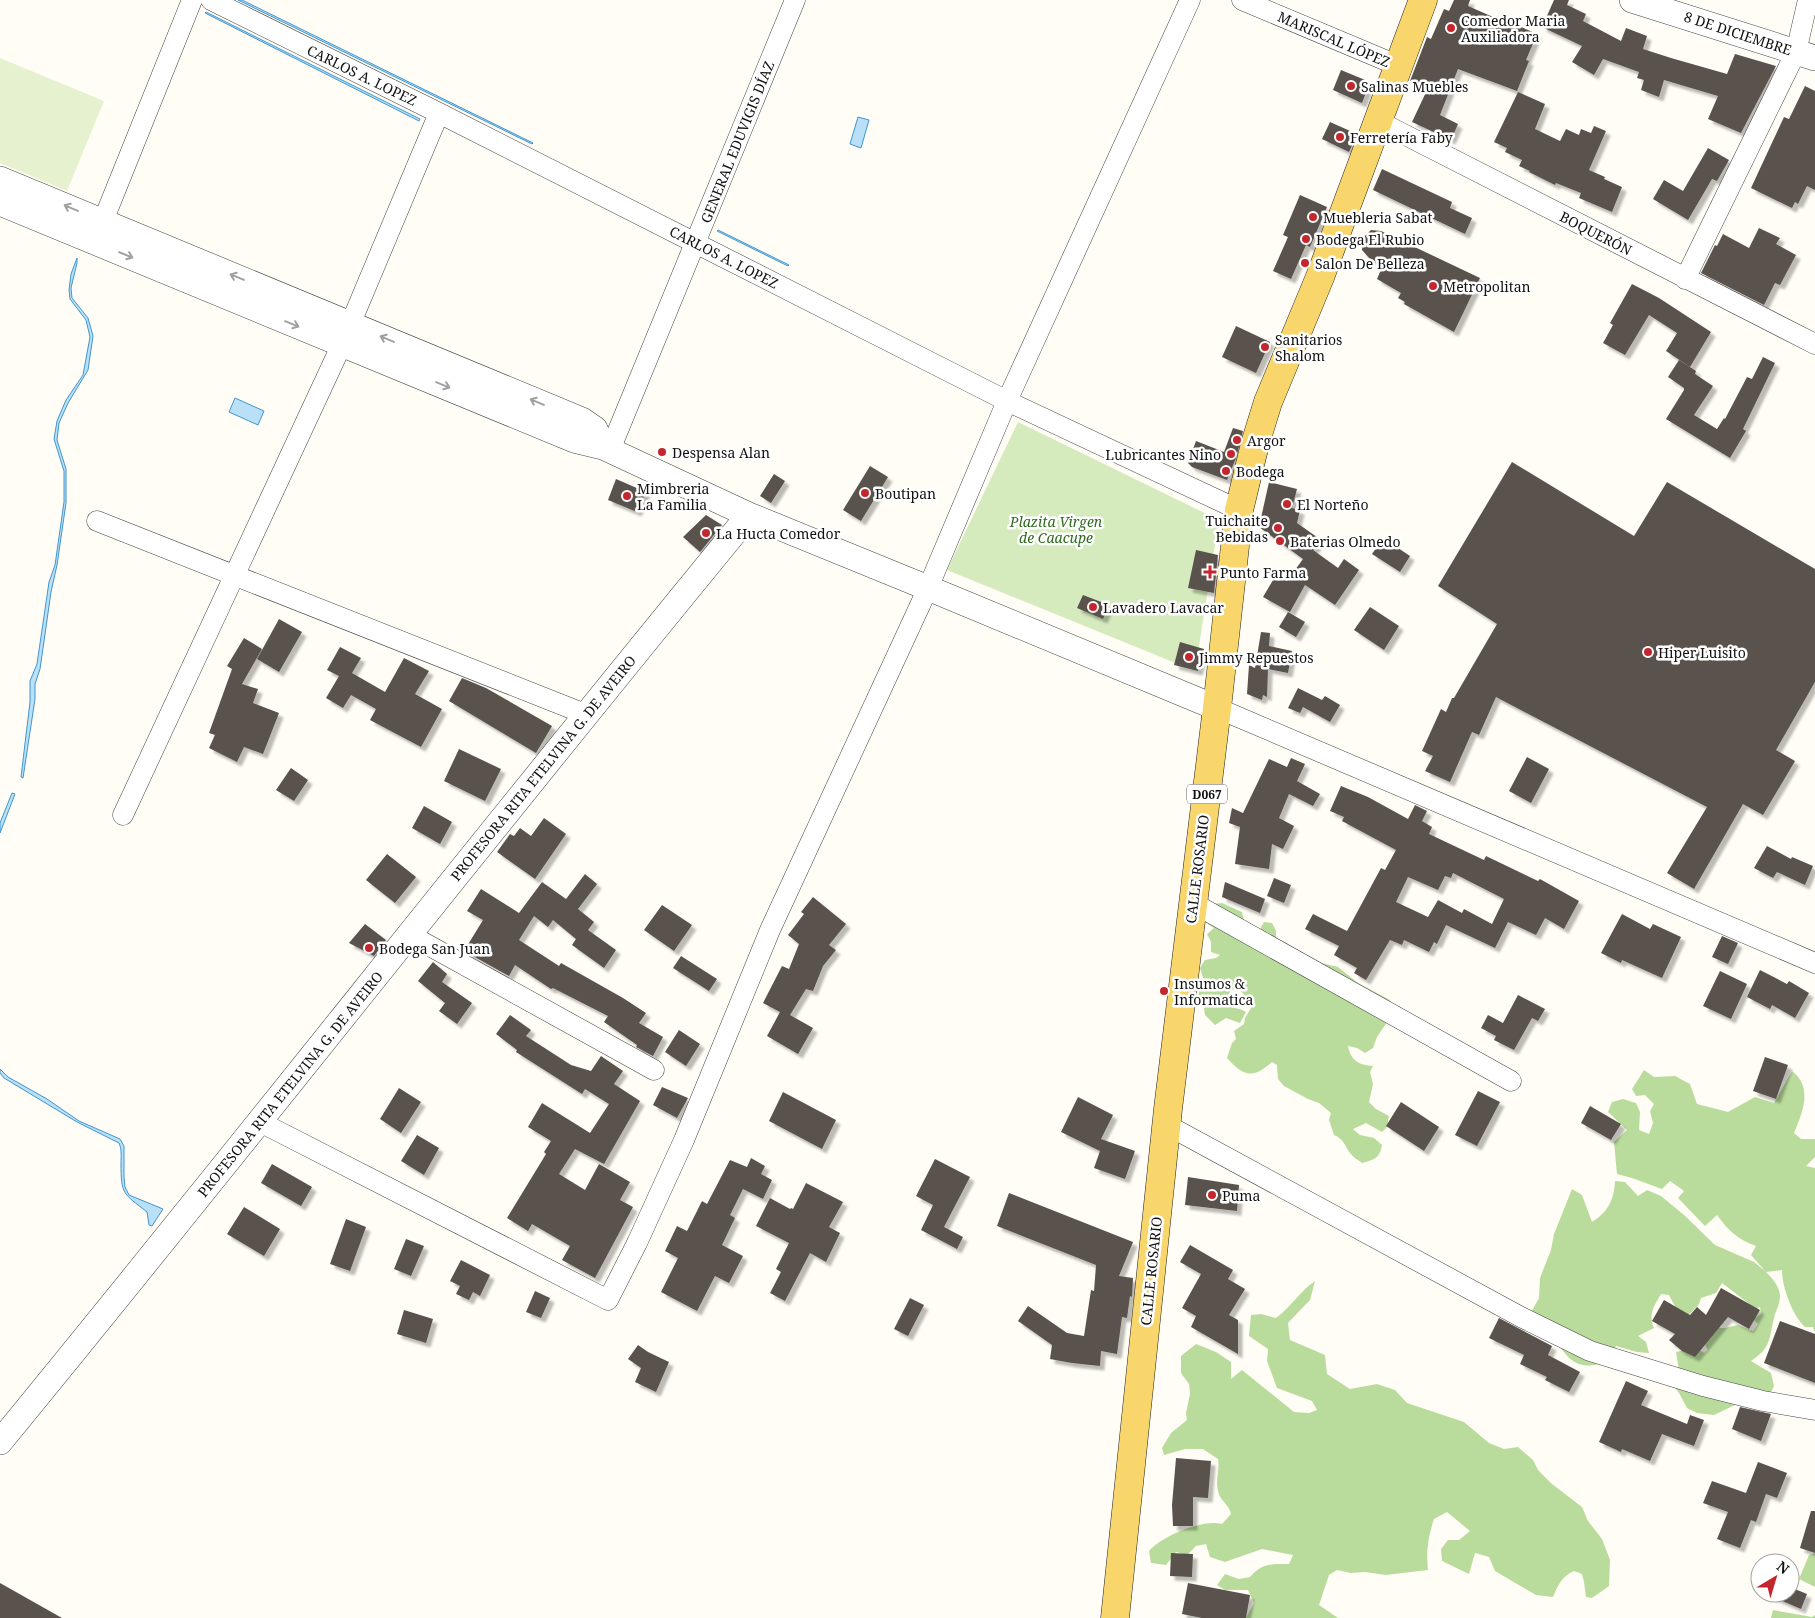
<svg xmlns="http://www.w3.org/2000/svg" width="1815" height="1618" font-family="'Noto Serif',serif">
  <defs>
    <filter id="shadow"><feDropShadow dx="4.5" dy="4.5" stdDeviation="1" flood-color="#0004"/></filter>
  </defs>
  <rect width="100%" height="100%" fill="#fffdf5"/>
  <path fill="#d5ebbd" d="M1018,422L1219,520L1195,671L947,570Z"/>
  <path fill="#b9dc9c" d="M1222,903L1242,912L1244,921L1259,931L1264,922L1272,923L1276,931V939L1313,961L1338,967L1358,983L1390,1000L1391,1016L1377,1037L1373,1048L1365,1053L1357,1048L1348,1046C1351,1061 1359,1065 1373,1066L1370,1072L1373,1084L1369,1102L1376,1109L1389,1116L1387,1127L1382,1132L1366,1123L1353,1129L1360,1135L1374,1138L1382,1145C1380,1157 1375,1160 1362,1163C1358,1160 1353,1157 1350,1153C1344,1145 1344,1139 1334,1135L1329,1120L1331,1113L1319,1103L1308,1099L1284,1086L1278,1079L1277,1065L1272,1062C1253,1079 1244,1077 1227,1058L1232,1043L1236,1039L1234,1031L1244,1024L1245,1018L1251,1008L1248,999L1238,988L1231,990L1227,998L1228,1005C1234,1009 1240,1008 1246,1012L1240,1023L1226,1018L1215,1025L1205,1015L1204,1008L1213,1001L1212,997L1205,999L1198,996L1200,988L1206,987L1200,968L1205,960L1216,958L1220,955L1211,952V942L1207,934L1214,928L1208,924L1205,911L1210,904Z
    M1644,1070L1654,1077L1675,1076L1690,1084L1697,1104L1728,1112L1755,1097L1774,1103L1792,1071C1813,1087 1803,1112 1794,1133L1801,1139H1815V1157L1806,1166L1815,1168V1333L1813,1327H1805C1793,1316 1782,1288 1782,1270L1766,1272C1774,1280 1783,1290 1779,1303C1778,1308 1775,1312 1774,1318C1769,1339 1771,1348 1751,1361L1771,1373L1774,1386L1770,1394L1741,1402L1714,1415L1697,1413L1687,1408L1679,1393L1670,1381L1679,1370L1676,1352L1697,1348L1704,1353L1708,1350L1704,1343L1715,1328H1725L1738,1325L1753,1331L1758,1324L1753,1319L1761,1314L1760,1307L1756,1309L1722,1283L1716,1293L1701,1298L1699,1304L1685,1319L1679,1314L1669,1295L1661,1294C1654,1306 1648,1315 1654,1328L1638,1336L1646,1342L1649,1353L1637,1352L1616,1346C1612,1357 1609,1361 1598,1364C1570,1372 1562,1347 1548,1330C1543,1324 1536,1319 1530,1314L1539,1298L1540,1278L1551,1250L1554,1234L1572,1189L1582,1195L1592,1222C1608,1212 1614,1200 1615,1181L1625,1182L1638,1196L1647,1190L1661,1196L1684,1215L1715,1245L1754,1262L1765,1271L1751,1255L1756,1246C1738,1240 1727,1229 1717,1215L1705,1226L1678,1198L1684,1191L1670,1181L1662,1189L1632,1178L1617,1174L1614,1142L1627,1130L1608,1112L1612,1102L1623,1099L1636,1103L1640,1112L1639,1130L1649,1134L1653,1123L1650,1111L1654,1104L1645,1095L1636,1096L1632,1089Z
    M1315,1281L1310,1300L1288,1323L1290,1340L1325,1355L1327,1374L1350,1389L1377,1384L1395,1390L1407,1403L1464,1422L1489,1443L1504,1449L1518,1447L1533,1460L1538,1470L1552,1484L1582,1507L1588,1521L1602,1539L1610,1560L1609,1586L1592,1598L1586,1597L1584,1582L1582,1574L1574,1571C1562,1576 1558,1585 1553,1597L1536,1595L1495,1571L1489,1557L1475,1553L1469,1574L1442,1561L1441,1549L1448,1540H1459L1470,1531L1447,1512L1434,1519C1428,1537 1426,1551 1428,1570L1386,1575L1365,1572L1351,1573L1337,1570L1329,1575L1319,1605L1338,1618H1246L1254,1603L1248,1590H1225L1217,1585L1225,1574L1239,1579L1250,1577C1262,1563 1271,1564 1289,1564L1293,1555L1262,1549L1225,1562L1210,1557L1206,1544L1196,1546L1187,1555L1176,1552L1166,1565L1151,1563L1149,1551C1162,1536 1202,1519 1222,1524L1231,1514C1229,1504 1220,1501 1218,1491C1215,1481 1220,1469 1218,1459L1203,1449H1185L1164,1455L1162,1448L1171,1433L1187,1420L1186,1413L1190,1394L1189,1384L1181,1373V1356L1196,1344L1216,1352L1231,1362V1379L1242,1370L1294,1412L1309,1413L1317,1410L1312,1401L1277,1388L1267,1361L1268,1349L1249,1336L1251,1315L1261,1314L1276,1318C1291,1307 1300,1291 1315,1281Z
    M1815,1553V1587L1799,1579L1809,1555Z
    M1773,1610L1812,1617L1815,1615V1618H1771Z"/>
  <path fill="#e6f2cf" d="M0,58L104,101L67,191L0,163Z"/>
  <path fill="#b9e0f7" stroke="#3f96cf" d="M238,0H242L533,143L532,144Z
    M206,12L420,119L419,121L205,13Z
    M858,117L869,120L861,148L850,144Z
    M718,230L789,265L788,266L717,231Z
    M77,258V263L71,288L72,298L88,318L93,336L88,370L68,403L59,423L57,440L66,469V503L57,565L51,592L40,669L35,684V699L23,778L21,777L30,702V681L37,664L49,582L55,565L64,502V471L54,439L57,421L66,400L83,375L90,337L86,320L70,299L69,290L71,274Z
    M235,398L264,411L258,425L229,412Z
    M12,793L15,794L0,833V823Z
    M0,1069L8,1077L47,1099L79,1121L120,1139L124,1146V1177L125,1187L129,1195L163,1209L152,1226L149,1225L147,1212C123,1193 121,1195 121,1163C121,1156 122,1150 119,1143L77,1122L4,1078L0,1073Z"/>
  <path fill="#5a524d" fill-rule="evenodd" filter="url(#shadow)" d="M1454,0H1470L1468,6L1509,24L1510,22L1537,34L1526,60L1529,61L1517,91L1458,69L1440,115L1458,124L1451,140L1412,122L1428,88L1410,81L1427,37L1431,39L1444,9L1449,11Z
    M1554,0H1569L1567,5L1586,14L1583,21L1621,41L1626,28L1647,36L1643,49L1671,58L1727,74L1735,54L1776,66L1741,133L1708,119L1718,96L1664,80L1659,97L1641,90L1644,80L1637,78L1639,72L1603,59L1594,75L1572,62L1582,46L1542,27Z
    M1341,70L1370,82L1362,103L1333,90Z
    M1805,86L1815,91V190L1807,186L1798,204L1795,202L1792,208L1751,188L1784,117L1789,119Z
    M1518,92L1545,104L1535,129L1560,141L1566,129L1579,135L1581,129L1591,133L1594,126L1606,131L1589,170L1605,177L1604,179L1622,187L1612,212L1579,198L1581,193L1556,183L1555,185L1529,172L1530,171L1519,166L1522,160L1505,152L1507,148L1494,142Z
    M1330,122L1357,134L1349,152L1322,139Z
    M1708,148L1729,160L1717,181L1712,179L1688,220L1653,199L1664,180L1683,191Z
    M1382,169L1452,202L1450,208L1472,218L1465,234L1373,190Z
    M1300,195L1327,207L1310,247L1306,245L1291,279L1273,271L1288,237L1283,235Z
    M1759,228L1780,238L1776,244L1796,255L1780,285L1775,283L1764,305L1701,273L1715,245L1717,246L1723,234L1749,248Z
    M1371,230L1381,231L1480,278L1454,332L1404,304L1405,302L1398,298L1401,293L1377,279L1383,265L1370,259L1362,250L1363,238Z
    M1632,284L1659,298L1711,332L1690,367L1666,351L1677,333L1649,315L1625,355L1603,343L1613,325L1610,323Z
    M1236,326L1270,342L1256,373L1222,357Z
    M1763,357L1775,363L1743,429L1746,431L1730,458L1666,419L1684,390V388L1668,377L1679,360L1696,371L1695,374L1713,386L1694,415L1717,429L1724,418L1725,419L1747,377L1752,379Z
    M1233,428L1243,431L1236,458L1227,480L1192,467L1188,463L1196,441L1224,452Z
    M1512,462L1634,536L1667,482L1815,569V682L1776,750L1795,761L1763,815L1743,804L1694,889L1667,873L1707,807L1496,697L1479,735L1472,732L1450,782L1425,771L1433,756L1422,751L1441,709L1446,712L1452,698H1454L1497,624L1438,586Z
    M870,466L888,477L861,521L843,510Z
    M774,474L785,481L771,503L760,496Z
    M616,479L646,492L637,512L608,500Z
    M1269,482L1297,489L1292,508L1300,510L1297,523L1321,540L1313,550L1338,568L1344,559L1359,570L1335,605L1305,585L1290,612L1263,597L1276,575L1287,581L1303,559L1259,527Z
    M706,515L722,525L700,552L683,537Z
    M1383,538L1410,556L1400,572L1372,554Z
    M1196,550L1218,555L1214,593L1188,588Z
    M1083,595L1109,605L1103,619L1077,608Z
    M1370,607L1399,626L1384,650L1354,630Z
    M1288,612L1305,622L1296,637L1279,627Z
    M279,619L302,632L279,672L257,659Z
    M1261,632L1270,633L1269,646L1292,651L1288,673L1268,669L1267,697L1263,695L1262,700L1247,694L1249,665L1255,668Z
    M244,638L262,649L242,684L258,689L253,703L279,713L263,754L244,747L237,762L209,748L215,735L209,733L232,669L227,666Z
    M1180,642L1204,649L1198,671L1174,665Z
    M340,647L361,658L352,673L385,692L404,658L429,671L415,694L442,709L421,747L370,720L376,709L351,695L343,708L326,698L339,676L327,670Z
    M462,678L486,688L552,726L536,753L449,701Z
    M1298,688L1322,700L1325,696L1340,705L1330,722L1303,707L1300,713L1288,708Z
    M459,749L501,769L485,801L444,781Z
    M1527,757L1549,769L1531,803L1509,791Z
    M1291,758L1305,764L1297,781L1320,794L1313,806L1289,794L1279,818L1294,826L1283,849L1272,844L1269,869L1235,864L1240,827L1229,823L1232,808L1243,813L1269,759L1287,767Z
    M291,768L308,780L294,801L276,790Z
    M1341,786L1368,797L1408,819L1415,805L1427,811L1422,821L1432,827L1429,834L1484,860L1486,856L1538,881L1540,879L1579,901L1564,929L1545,918L1536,935L1508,922L1495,948L1446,925L1437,944L1434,942L1429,952L1404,940L1402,945L1390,940L1366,980L1354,973L1357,968L1334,955L1339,946L1305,929L1313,914L1347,931L1381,868L1385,870L1396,850L1342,821L1344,817L1330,811ZM1453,873L1504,899L1492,924L1464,909L1462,913L1438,900L1428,917L1396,902L1408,877L1438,890L1445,876L1451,878Z
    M424,806L452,822L440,844L412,828Z
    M544,818L566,834L535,879L497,852L510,834L514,836L520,828L531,836Z
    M1767,846L1791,859L1792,857L1813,866L1805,885L1777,872L1773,878L1754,868Z
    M387,854L416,877L395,903L366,880Z
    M585,874L597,884L578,909L594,922L588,930L616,950L604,968L572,945L576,939L553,920L548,927L534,916L519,940L559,966L561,963L623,998L646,1013L639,1023L663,1037L653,1056L636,1047L637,1045L604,1022L608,1016L553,988L551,989L515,965L509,976L464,951L483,920L467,911L481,889L519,913L542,882L566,899Z
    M1274,878L1291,885L1284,903L1267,896Z
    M1225,882L1265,899L1260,913L1222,897Z
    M813,897L846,924L829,945L836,950L823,966L813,991L806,989L790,1015L813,1028L798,1054L767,1036L780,1012L763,1003L782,966L789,969L799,944L788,935L804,914L801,912Z
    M662,905L692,925L674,951L644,930Z
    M1622,914L1650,929L1653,924L1681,937L1662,978L1622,960L1621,963L1601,953Z
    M365,924L386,940L374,956L349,943Z
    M1722,936L1738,943L1728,964L1712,957Z
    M681,956L717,979L709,991L673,968Z
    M433,962L447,974L442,982L472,1003L457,1024L439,1011L445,1003L418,981Z
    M1760,970L1787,984L1789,981L1809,993L1795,1018L1772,1005L1770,1009L1747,997Z
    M1720,971L1747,984L1731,1019L1703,1006Z
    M1518,995L1545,1009L1538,1021L1532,1018L1514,1050L1494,1040L1496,1036L1481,1028L1488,1015L1503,1023Z
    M510,1015L531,1030L526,1036L571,1065L591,1071L601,1056L623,1071L614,1084L640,1101L604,1164L575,1149L559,1174L585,1190L599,1164L630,1182L620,1200L633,1207L595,1278L562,1260L570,1246L532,1224L528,1231L507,1218L546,1154L544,1152L551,1141L528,1127L542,1103L590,1133L609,1104L585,1089L582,1094L516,1052L517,1050L496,1034Z
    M679,1030L700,1044L686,1066L665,1052Z
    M1765,1057L1788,1065L1776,1099L1753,1091Z
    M662,1087L688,1098L677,1118L653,1105Z
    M399,1088L421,1102L401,1133L380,1119Z
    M1478,1091L1500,1102L1477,1146L1455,1135Z
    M783,1092L836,1120L822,1149L769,1121Z
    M1078,1097L1113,1115L1101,1139L1135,1151L1125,1179L1094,1168L1100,1151L1061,1132Z
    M1401,1102L1439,1127L1424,1151L1386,1126Z
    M1590,1106L1621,1124L1611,1140L1581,1123Z
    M417,1135L439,1148L424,1175L401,1161Z
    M751,1158L765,1166L761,1174L772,1180L763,1199L743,1189L730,1215L735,1218L722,1245L743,1256L729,1283L715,1276L697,1311L661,1292L678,1258L665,1251L677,1226L687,1231L702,1201L707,1204L730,1160L747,1167Z
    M935,1159L970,1177L944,1227L963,1237L957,1249L921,1230L933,1205L916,1196Z
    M272,1164L312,1187L301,1206L261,1183Z
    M1188,1177L1239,1185L1237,1211L1185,1205Z
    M806,1183L843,1202L829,1227L840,1233L826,1262L810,1253L785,1301L770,1293L781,1272L776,1269L789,1243L756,1226L770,1198L790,1209L791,1208L793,1209Z
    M1009,1193L1133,1242L1119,1276L1133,1278L1132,1297L1130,1296L1127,1318L1122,1317L1117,1354L1101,1351L1100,1366L1072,1363L1050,1359L1052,1345L1018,1321L1028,1306L1067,1333L1084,1336L1091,1290L1094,1291L1096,1265L997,1226Z
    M244,1207L280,1229L264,1256L227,1234Z
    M346,1219L366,1227L350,1271L330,1264Z
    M406,1239L424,1246L411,1276L394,1269Z
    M1190,1245L1233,1270L1228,1279L1245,1289L1229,1315L1238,1320V1354L1191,1327L1196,1316L1182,1308L1201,1274L1180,1262Z
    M461,1260L490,1275L480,1296L473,1292L469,1300L456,1294L460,1286L450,1281Z
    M1721,1288L1760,1310L1749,1329L1728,1317L1695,1357L1682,1351L1669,1340L1675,1334L1652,1321L1664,1300L1690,1315L1697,1307L1706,1315Z
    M535,1291L550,1298L541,1318L526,1312Z
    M910,1298L924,1305L908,1336L894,1329Z
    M404,1310L433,1319L426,1343L397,1334Z
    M1499,1318L1552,1346L1548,1355L1580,1372L1569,1392L1545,1380L1547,1377L1520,1364L1524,1355L1489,1338Z
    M1780,1321L1815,1334V1383L1764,1363Z
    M638,1345L648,1352L669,1362L656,1392L635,1382L641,1368L628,1359Z
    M1626,1381L1648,1391L1641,1405L1687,1424L1690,1415L1704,1420L1694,1446L1662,1434L1650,1461L1622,1449L1621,1452L1599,1442Z
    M1740,1407L1771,1414L1761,1441L1732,1429Z
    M1176,1458L1211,1461L1208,1498L1193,1497V1526H1173L1172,1505Z
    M1758,1462L1787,1473L1777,1498L1766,1494L1756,1522L1751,1520L1740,1548L1717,1539L1728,1512L1703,1503L1712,1481L1746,1493Z
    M1811,1511H1815V1553L1800,1548Z
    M1171,1553L1193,1554L1192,1577L1170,1576Z
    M0,1583L62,1618H0Z
    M1188,1583L1250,1595L1246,1618H1202L1182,1614Z
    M1790,1587L1807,1594L1801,1609L1764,1593H1790Z"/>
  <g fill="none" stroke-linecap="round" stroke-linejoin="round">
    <g stroke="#444" stroke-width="21">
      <path id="minor" d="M211,0L439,113L1007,401L1239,510
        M1242,0L1399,66
        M1378,121L1815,344
        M97,236L192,0
        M1685,279L1796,52L1808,0
        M610,450L795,0
        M97,521L585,714
        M1217,708L1815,963
        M123,815L342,344L439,113
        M1193,903L1511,1081
        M410,935L654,1070
        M260,1122L608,1300L637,1243L684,1140L770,930L928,588L1007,401L1190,0
        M1167,1125L1521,1317L1590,1351L1703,1386L1763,1401L1815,1410"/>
    </g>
    <g stroke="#444" stroke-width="26">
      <path id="tertiary" d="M1632,0L1815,58
        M0,179L582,420L595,429L603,447
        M0,203L574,440L603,447L749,515L928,588L1217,708
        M0,1442C252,1135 496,822 749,515"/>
    </g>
    <g stroke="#222" stroke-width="29">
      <path id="primary" d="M1115,1618L1168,1109L1217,708L1239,510L1255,444L1268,402L1320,277L1423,0"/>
    </g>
    <use href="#minor" stroke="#fff" stroke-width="20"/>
    <use href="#tertiary" stroke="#fff" stroke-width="25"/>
    <use href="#primary" stroke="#f9d66b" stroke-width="28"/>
  </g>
  <defs><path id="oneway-shaft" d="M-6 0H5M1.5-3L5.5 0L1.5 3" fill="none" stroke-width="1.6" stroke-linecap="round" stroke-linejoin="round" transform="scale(1.25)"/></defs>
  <g stroke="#a0a0a0">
    <use href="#oneway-shaft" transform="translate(71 208) rotate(-157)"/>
    <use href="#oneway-shaft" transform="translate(126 255) rotate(22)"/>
    <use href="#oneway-shaft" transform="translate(237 277) rotate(-158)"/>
    <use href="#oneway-shaft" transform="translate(292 324) rotate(22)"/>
    <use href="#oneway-shaft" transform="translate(387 339) rotate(-157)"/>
    <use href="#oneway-shaft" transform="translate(443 385) rotate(22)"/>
    <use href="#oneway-shaft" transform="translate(537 402) rotate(-157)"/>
  </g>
  <g fill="#c4262e" stroke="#fff" stroke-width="2">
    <circle cx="1451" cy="28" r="5"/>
    <circle cx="1351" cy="86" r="5"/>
    <circle cx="1340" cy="137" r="5"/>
    <circle cx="1313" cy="217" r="5"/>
    <circle cx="1306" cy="239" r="5"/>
    <circle cx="1305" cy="263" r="5"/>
    <circle cx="1433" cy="286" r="5"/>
    <circle cx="1265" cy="347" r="5"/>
    <circle cx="1237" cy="440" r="5"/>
    <circle cx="662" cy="452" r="5"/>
    <circle cx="1231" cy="454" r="5"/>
    <circle cx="1226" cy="471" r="5"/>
    <circle cx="865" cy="493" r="5"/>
    <circle cx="627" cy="496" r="5"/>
    <circle cx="1287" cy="504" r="5"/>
    <circle cx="1278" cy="528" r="5"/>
    <circle cx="706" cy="533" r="5"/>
    <circle cx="1280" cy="541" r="5"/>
    <path d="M1207.5 564.5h5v5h5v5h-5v5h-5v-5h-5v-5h5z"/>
    <circle cx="1093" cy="607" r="5"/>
    <circle cx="1648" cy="652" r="5"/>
    <circle cx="1189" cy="657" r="5"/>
    <circle cx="369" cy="948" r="5"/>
    <circle cx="1164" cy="991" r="5"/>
    <circle cx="1212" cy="1195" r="5"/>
  </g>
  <g text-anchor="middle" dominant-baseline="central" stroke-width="5" stroke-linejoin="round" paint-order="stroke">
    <rect fill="#fff" stroke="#585858" stroke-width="1" x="1187" y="784.5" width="40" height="19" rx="4"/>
    <g font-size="12" font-weight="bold" fill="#111">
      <text x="1207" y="794">D067</text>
    </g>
    <g font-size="14" fill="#111" stroke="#fff" text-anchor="start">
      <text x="1461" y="20">Comedor Maria<tspan x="1461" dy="16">Auxiliadora</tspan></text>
      <text x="1361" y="86">Salinas Muebles</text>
      <text x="1350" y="137">Ferretería Faby</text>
      <text x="1323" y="217">Muebleria Sabat</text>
      <text x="1316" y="239">Bodega El Rubio</text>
      <text x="1315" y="263">Salon De Belleza</text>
      <text x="1443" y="286">Metropolitan</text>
      <text x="1275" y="339">Sanitarios<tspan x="1275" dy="16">Shalom</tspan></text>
      <text x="1247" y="440">Argor</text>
      <text x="672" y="452">Despensa Alan</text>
      <text x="1221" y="454" text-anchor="end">Lubricantes Nino</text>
      <text x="1236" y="471">Bodega</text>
      <text x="637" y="488">Mimbreria<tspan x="637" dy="16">La Familia</tspan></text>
      <text x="875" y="493">Boutipan</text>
      <text x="1297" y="504">El Norteño</text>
      <text x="1268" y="520" text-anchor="end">Tuichaite<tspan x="1268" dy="16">Bebidas</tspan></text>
      <text x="716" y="533">La Hucta Comedor</text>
      <text x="1290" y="541">Baterias Olmedo</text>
      <text x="1220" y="572">Punto Farma</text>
      <text x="1103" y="607">Lavadero Lavacar</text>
      <text x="1658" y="652">Hiper Luisito</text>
      <text x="1199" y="657">Jimmy Repuestos</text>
      <text x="379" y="948">Bodega San Juan</text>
      <text x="1174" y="983">Insumos &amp;<tspan x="1174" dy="16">Informatica</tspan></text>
      <text x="1222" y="1195">Puma</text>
    </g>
    <g font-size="14" fill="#111" stroke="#fff">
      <text transform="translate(1738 33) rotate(18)">8 DE DICIEMBRE</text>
      <text transform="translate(1334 39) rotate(23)">MARISCAL LÓPEZ</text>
      <text transform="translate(362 75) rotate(26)">CARLOS A. LOPEZ</text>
      <text transform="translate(737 142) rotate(-68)">GENERAL EDUVIGIS DÍAZ</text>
      <text transform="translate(1596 233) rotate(27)">BOQUERÓN</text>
      <text transform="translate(724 257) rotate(27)">CARLOS A. LOPEZ</text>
      <text transform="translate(543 768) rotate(-51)">PROFESORA RITA ETELVINA G. DE AVEIRO</text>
      <text transform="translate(1197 869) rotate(-83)">CALLE ROSARIO</text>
      <text transform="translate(290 1084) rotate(-51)">PROFESORA RITA ETELVINA G. DE AVEIRO</text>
      <text transform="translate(1151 1271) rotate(-84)">CALLE ROSARIO</text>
    </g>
    <g font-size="14" font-style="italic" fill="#2f6b1f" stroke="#fff">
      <text x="1056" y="521">Plazita Virgen<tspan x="1056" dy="16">de Caacupe</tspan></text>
    </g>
  </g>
  <g transform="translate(1775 1578) rotate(38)"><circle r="24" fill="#ffffff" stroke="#a0a0a0"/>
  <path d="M0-4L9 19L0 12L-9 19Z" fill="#c4262e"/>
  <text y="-8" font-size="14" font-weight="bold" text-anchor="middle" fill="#111111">N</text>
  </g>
</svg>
